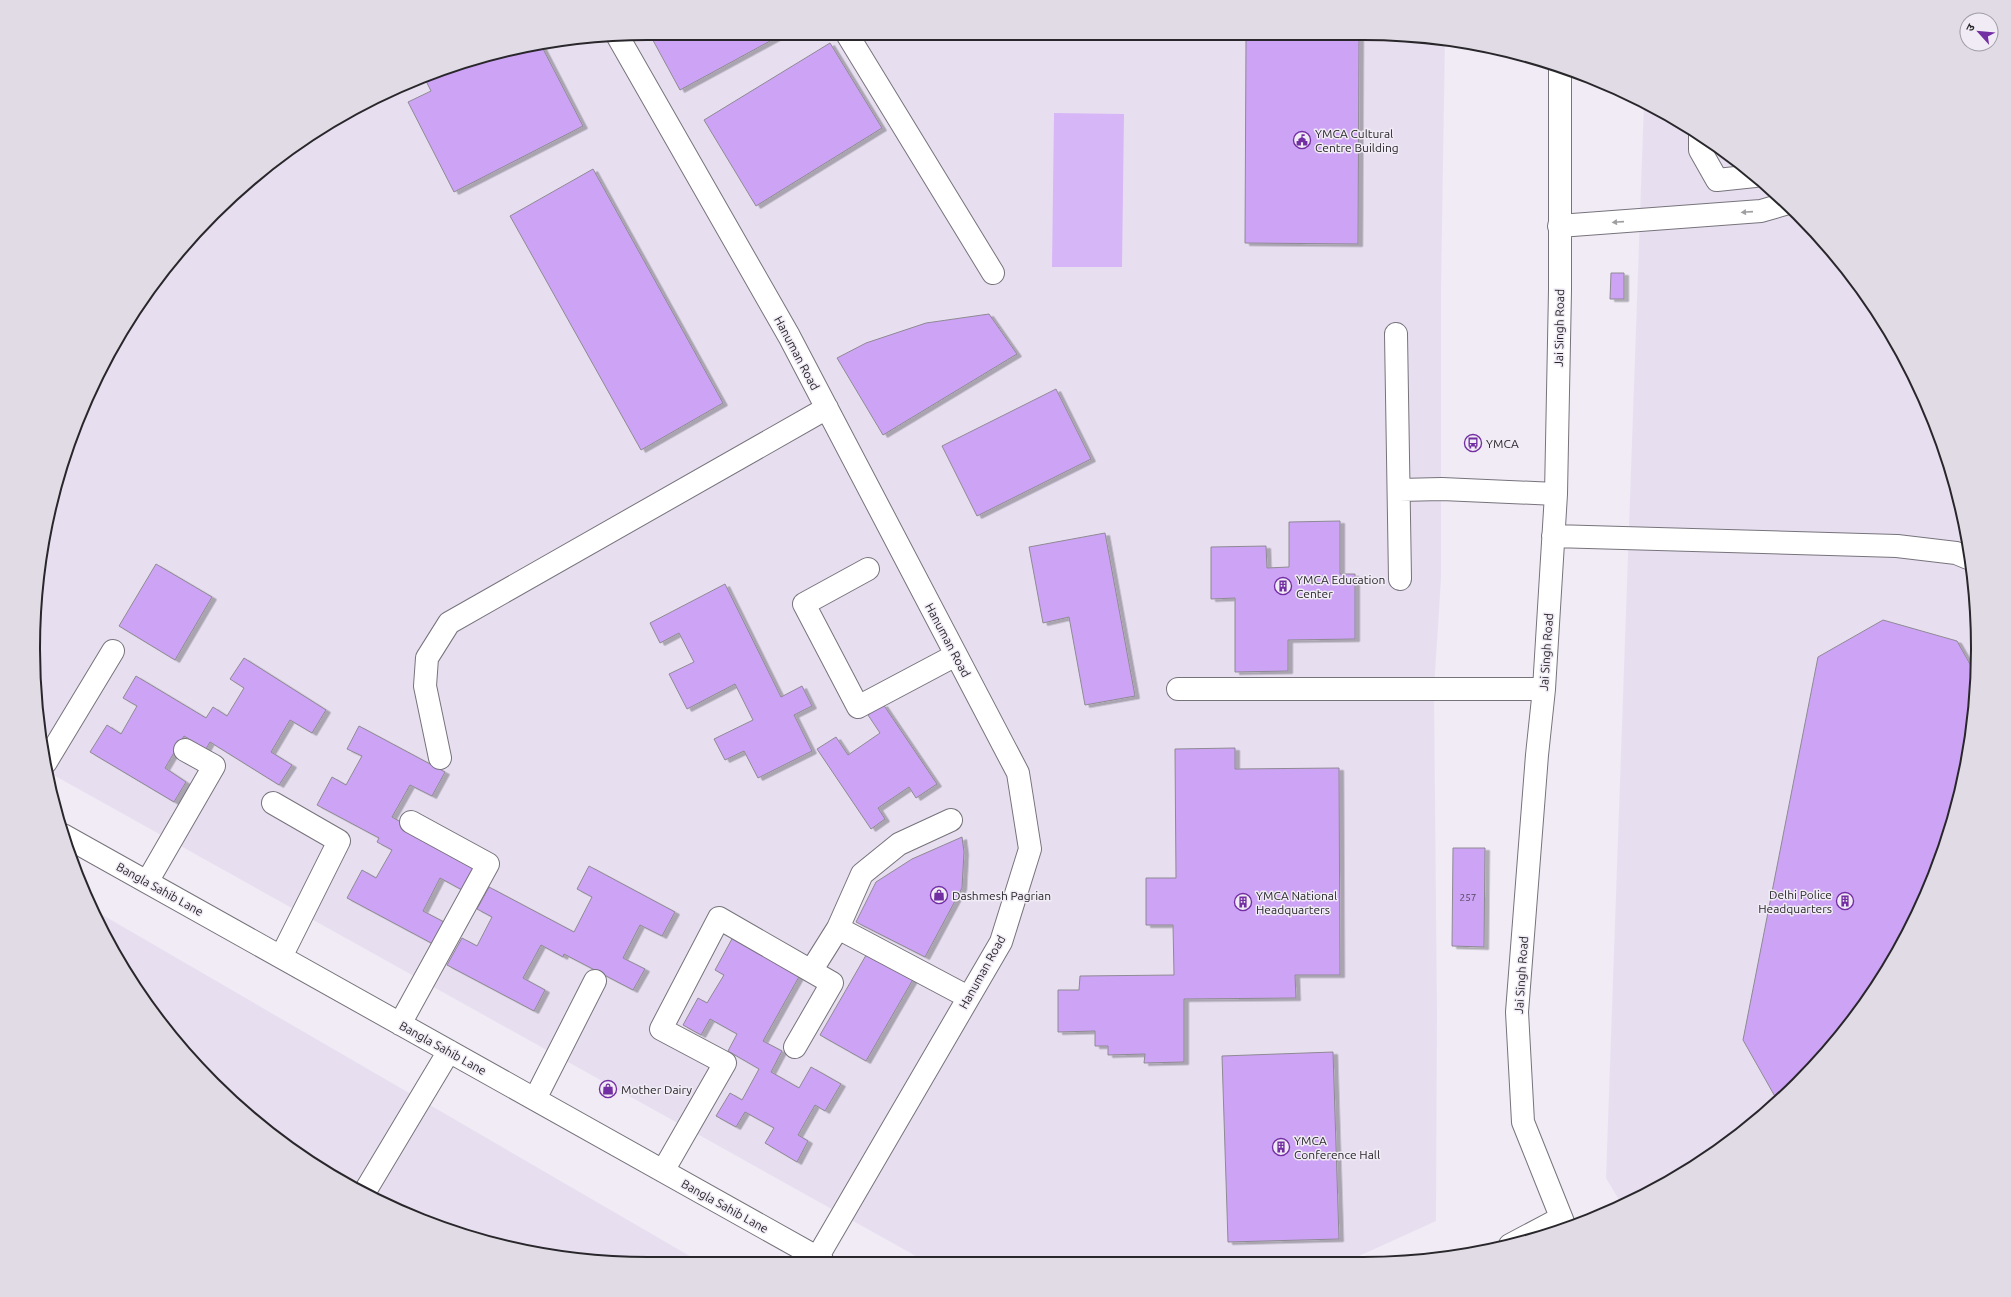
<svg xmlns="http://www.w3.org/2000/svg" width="2011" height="1297" font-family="Ubuntu,'Noto Sans Devanagari',sans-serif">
  <defs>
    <filter id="shadow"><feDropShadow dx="4.5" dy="2.5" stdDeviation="0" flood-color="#0004"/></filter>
  </defs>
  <rect width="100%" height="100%" fill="#f0ebf5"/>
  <path fill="#e7dff0" d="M648,33L1445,39L1441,287V579L1434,689L1437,1014L1436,1221L1346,1262L923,1260L48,772L34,689V608L45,529L66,450L115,341L160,274L213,213L306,137L376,96L451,66L568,38Z
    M1644,102L1704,137L1768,186L1851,274L1914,376L1957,489L1977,608L1973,729L1945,846L1896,956L1825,1054L1737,1137L1635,1200L1622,1205L1606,1178Z
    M94,910L695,1259H568L489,1243L413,1217L341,1181L243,1111L186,1055L137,990Z"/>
  <path fill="#d7b6f7" d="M1054,113L1124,114L1122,267H1052Z"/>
  <path fill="#cda3f5" stroke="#8e8a93" filter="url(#shadow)" d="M649,33L783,34L680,90Z
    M1246,37L1359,38L1358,244L1245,243Z
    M830,43L882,128L756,206L704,120Z
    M541,45L583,126L454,192L408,102L431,91L424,77L451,66Z
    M593,169L723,403L641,450L510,216Z
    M1611,273H1624V299H1610Z
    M989,314L1017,354L883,435L837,358L866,343L926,323Z
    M1056,389L1091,459L977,516L942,446Z
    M1340,521V574H1355V639L1288,640V671L1235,672V598L1211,599V547L1266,546L1267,568L1289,567V522Z
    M1105,533L1135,696L1085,705L1069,617L1043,623L1029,547Z
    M156,564L212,597L175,660L119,626Z
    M725,584L781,697L802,686L812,706L794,715L812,751L758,778L744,751L725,760L714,739L753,720L735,684L687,709L669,674L694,662L679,633L660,643L650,623Z
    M1883,620L1957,641L1975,673L1973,729L1945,846L1896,956L1825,1054L1777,1100L1743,1040L1818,657Z
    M244,658L326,710L312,733L290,720L271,752L292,765L279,785L210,742L206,749L184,736L165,768L186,782L174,802L90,752L107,725L121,734L137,706L123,698L136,676L206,718L213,707L227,716L244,688L230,679Z
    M883,704L937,784L916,798L909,787L878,808L885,819L871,829L817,749L836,737L848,755L880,733L868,715Z
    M359,726L445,772L432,796L410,785L392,817L475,865L462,890L440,878L423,911L444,922L433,944L347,898L362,870L376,878L392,850L377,842L379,838L317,805L332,777L346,785L362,756L347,749Z
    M1235,748V769L1339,768L1340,975H1295L1296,998L1184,999V1062L1144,1063L1145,1054L1108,1055V1046H1095V1031L1058,1032V990H1079L1080,976L1174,975L1173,925H1146V878H1176L1175,749Z
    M962,837L964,852L962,888L925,957L856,922L876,882L912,859Z
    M1453,848H1485L1484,947L1452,946Z
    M589,866L675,912L662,936L640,925L623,958L645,969L633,990L564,954L563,957L541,945L523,978L545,990L534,1011L447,965L462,938L477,946L492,917L477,909L489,887L574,932L592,897L577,889Z
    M733,937L800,975L763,1041L782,1051L771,1072L799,1088L811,1067L841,1084L825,1111L815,1105L798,1135L808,1141L797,1162L765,1143L774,1128L745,1112L736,1127L716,1116L730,1093L742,1100L759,1069L728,1051L737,1034L710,1019L701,1035L683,1025L698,998L707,1003L724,975L715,970Z
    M869,950L915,976L866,1061L820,1035Z
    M1333,1052L1339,1239L1228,1242L1222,1056Z"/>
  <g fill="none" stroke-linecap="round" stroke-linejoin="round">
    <g stroke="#77737b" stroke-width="24">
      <path id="minor" d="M847,34L993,273
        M617,35L789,336L1018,773L1030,849L1001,942L817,1258
        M1560,68V290L1556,494L1544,689L1537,755L1517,1012L1523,1122L1565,1227
        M1700,134V150L1717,180L1755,176
        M1559,226L1761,211L1785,204
        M1396,334L1400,579
        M1399,490L1442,489L1556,494
        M1553,536L1897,546L1956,553L1968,558
        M868,569L804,604L858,707L956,655
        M1178,689H1544
        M440,758L425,686L427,658L449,623L827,408
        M46,762L113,651
        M273,803L339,841L281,957
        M63,835L822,1260
        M147,882L214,766L185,750
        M838,928L968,997
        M811,971L838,928L862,874L899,844L951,820
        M400,1024L488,864L411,822
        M535,1099L595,981
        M663,1171L725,1063L661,1029L719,918L832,983L795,1047
        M364,1193L449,1051
        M1510,1245L1561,1218"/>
    </g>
    <use href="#minor" stroke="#fff" stroke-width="22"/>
  </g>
  <defs><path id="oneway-solid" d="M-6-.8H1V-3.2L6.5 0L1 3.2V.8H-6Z"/></defs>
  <g fill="#9f9ea0">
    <use href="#oneway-solid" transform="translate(1747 212) rotate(176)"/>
    <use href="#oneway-solid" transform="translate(1618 222) rotate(176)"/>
  </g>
  <defs>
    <g id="civic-ring" transform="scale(0.9)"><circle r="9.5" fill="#f0ebf5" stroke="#722ea2" stroke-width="1.5"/><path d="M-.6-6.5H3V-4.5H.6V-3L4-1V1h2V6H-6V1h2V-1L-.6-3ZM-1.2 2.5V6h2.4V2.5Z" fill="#722ea2"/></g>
    <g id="bus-ring" transform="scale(0.9)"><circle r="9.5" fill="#f0ebf5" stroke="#722ea2" stroke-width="1.5"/><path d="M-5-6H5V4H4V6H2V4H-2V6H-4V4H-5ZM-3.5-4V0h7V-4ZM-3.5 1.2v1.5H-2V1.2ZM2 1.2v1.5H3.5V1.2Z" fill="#722ea2"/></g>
    <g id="building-ring" transform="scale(0.9)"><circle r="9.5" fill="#f0ebf5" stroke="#722ea2" stroke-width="1.5"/><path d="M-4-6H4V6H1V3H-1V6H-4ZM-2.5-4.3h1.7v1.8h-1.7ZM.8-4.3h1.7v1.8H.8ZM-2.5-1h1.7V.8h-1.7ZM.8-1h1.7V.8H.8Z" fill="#722ea2"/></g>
    <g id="shop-ring" transform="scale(0.9)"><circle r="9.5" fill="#f0ebf5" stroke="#722ea2" stroke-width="1.5"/><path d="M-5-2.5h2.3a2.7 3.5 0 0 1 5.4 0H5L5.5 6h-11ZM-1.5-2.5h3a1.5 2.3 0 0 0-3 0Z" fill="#722ea2"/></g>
  </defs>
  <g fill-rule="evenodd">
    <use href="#civic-ring" x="1302" y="140"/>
    <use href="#bus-ring" x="1473" y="443"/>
    <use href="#building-ring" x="1283" y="586"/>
    <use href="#shop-ring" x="939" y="895"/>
    <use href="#building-ring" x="1845" y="901"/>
    <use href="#building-ring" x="1243" y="902"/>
    <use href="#shop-ring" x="608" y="1089"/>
    <use href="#building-ring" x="1281" y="1147"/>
  </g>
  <g text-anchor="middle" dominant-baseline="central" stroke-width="3" stroke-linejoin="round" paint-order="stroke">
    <g font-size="10" fill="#52465e">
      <text x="1468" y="897">257</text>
    </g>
    <g font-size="12" fill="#29272b" stroke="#f0ebf5" text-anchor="start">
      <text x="1315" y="133">YMCA Cultural<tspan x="1315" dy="14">Centre Building</tspan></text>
      <text x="1486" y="443">YMCA</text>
      <text x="1296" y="579">YMCA Education<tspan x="1296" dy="14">Center</tspan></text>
      <text x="1832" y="894" text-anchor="end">Delhi Police<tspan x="1832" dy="14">Headquarters</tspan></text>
      <text x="952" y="895">Dashmesh Pagrian</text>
      <text x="1256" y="895">YMCA National<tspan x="1256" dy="14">Headquarters</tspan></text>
      <text x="621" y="1089">Mother Dairy</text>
      <text x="1294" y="1140">YMCA<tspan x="1294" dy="14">Conference Hall</tspan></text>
    </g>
    <g font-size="12" fill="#29272b" stroke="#f0ebf5">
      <text transform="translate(1559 328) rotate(-89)">Jai Singh Road</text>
      <text transform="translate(797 353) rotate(62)">Hanuman Road</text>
      <text transform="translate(948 640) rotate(62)">Hanuman Road</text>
      <text transform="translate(1546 652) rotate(-86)">Jai Singh Road</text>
      <text transform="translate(160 889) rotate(29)">Bangla Sahib Lane</text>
      <text transform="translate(982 972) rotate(-61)">Hanuman Road</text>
      <text transform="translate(1521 975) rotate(-86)">Jai Singh Road</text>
      <text transform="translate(443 1048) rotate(29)">Bangla Sahib Lane</text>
      <text transform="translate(725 1206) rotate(29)">Bangla Sahib Lane</text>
    </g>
  </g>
  <path d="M0 0H2011V1297H0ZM648 40H1363A608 608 0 0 1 1971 648V649A608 608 0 0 1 1363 1257H648A608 608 0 0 1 40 649V648A608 608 0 0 1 648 40Z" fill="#e0dbe5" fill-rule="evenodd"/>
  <path fill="none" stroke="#29272b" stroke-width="2" d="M648 40H1363A608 608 0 0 1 1971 648V649A608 608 0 0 1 1363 1257H648A608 608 0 0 1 40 649V648A608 608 0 0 1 648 40Z"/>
  <g transform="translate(1979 32) rotate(297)"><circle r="19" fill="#f0ebf5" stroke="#a09da4"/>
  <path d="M0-3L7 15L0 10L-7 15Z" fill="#722ea2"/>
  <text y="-6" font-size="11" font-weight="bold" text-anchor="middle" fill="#29272b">उ</text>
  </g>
</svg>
